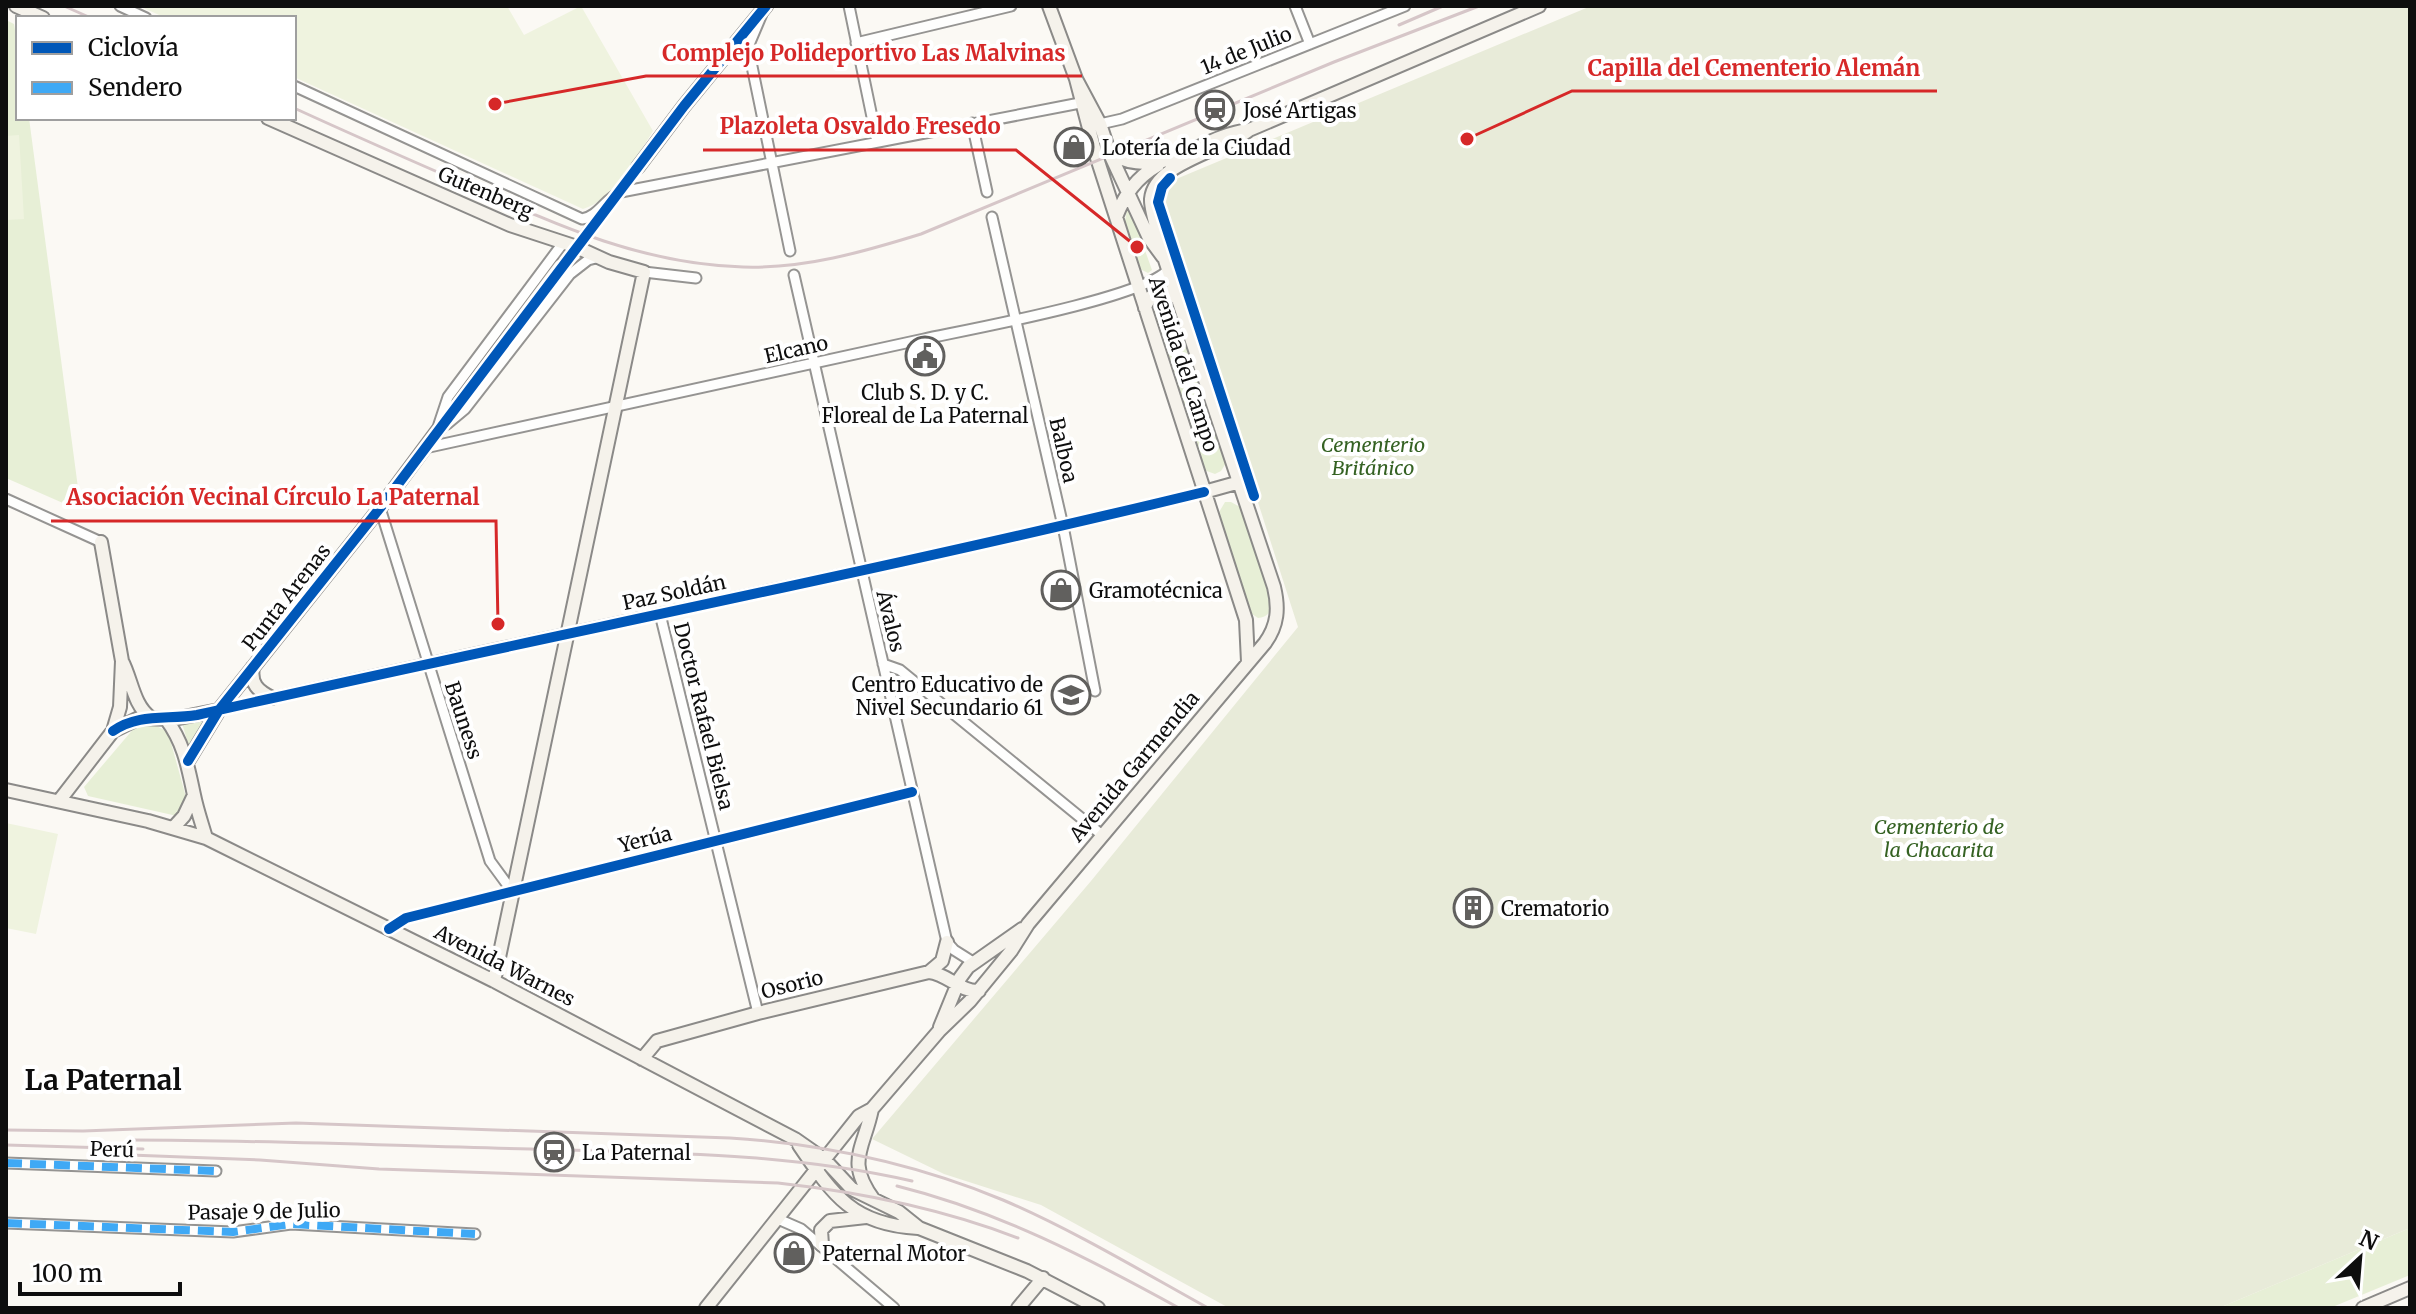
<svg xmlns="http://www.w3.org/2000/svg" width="2416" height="1314" font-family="Merriweather,serif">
  <rect width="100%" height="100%" fill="#fbf9f4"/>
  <path fill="#e7efd6" d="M6,20L14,24L18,49V118H29L80,503L72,507L6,478Z
    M1127,210L1131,211L1152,270L1148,273L1138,268L1124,226Z
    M1166,299L1174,302L1226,463L1221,471L1215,474L1204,470L1152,309L1159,300Z
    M1225,502H1231L1240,507L1272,605C1269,614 1267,617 1258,618L1252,614L1218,514Z
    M207,717L189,747L182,723Z
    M151,723L168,732L186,797L184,808L177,816L88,796L84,787L135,727Z
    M2410,1228V1275L2330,1308H2219Z"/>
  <path fill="#e8ebd9" d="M1591,6H2410V1228L2219,1308H1229L1041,1205L944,1174L872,1139L1091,881L1298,627L1161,200L1169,182Z"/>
  <path fill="#eff3df" d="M139,6H507L524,35L581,6L653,131C637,156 612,201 583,209L294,77V18H166Z
    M19,135L24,219L6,220V136Z
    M6,823L58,834L36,934L6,928Z"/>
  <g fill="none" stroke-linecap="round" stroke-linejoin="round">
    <path stroke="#d7d6d2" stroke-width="12" stroke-dasharray="12 6" stroke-linecap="butt" d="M560,266L638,167"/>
    <g stroke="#959492" stroke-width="13">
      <path id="street" d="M120,6L146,18
        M849,6L877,141
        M1295,6L1310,44
        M762,14L748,47L790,251
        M856,43L1011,6
        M294,86L582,219C599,216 605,198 621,192L1080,103
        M972,123L987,192
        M1100,124L1122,119L1405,6
        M992,217L1063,526L1095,691
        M644,272L696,278
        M794,275L947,942L954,950L973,962
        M439,424L448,397L563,243
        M447,424L465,409L570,274L588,260L596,258
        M425,448C592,412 758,375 924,339C971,329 1142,298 1168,270
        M6,499L101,542
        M380,508L490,861L512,891
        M660,614L758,1013
        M883,664L900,670L1102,835
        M219,710C547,634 878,571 1204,492
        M389,929L406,918L912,792
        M6,1163L216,1171
        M778,1219L801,1229L894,1308
        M6,1223L233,1232L291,1224L475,1234"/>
    </g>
    <g stroke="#8b8a88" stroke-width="16">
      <path id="secondary" d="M16,6L43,18
        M1049,6L1076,79L1100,124L1110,154L1149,238L1163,257
        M1076,79L1096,155L1246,620L1248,662
        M268,118L510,225L574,246L609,262L644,272L494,981
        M1110,154C1165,182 1196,137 1249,130
        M638,167L684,106L766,6
        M1116,217C1125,194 1136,178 1158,165
        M1145,308C1150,291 1165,287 1178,299
        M1204,492L1240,482
        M101,542L122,661C132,680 133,705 151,718
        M253,667C250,684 258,691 272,698
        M166,719C184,743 188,767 194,795C197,810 202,824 206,838
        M113,731L139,718L174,719L219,710
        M188,761L219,710L380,508L560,266
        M6,790L148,821L206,838L494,981L795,1139L825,1160L852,1189L899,1212L919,1228L1027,1271L1098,1308
        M59,801L113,731L120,707L122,661
        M174,827L184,816L194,795
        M929,972L942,961L947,942
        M940,1027L960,978L968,967L1022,929
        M642,1059L657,1041L758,1013L929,972C948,974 960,992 979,991
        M872,1109C864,1149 845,1161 874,1200
        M799,1145C833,1195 853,1225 918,1228
        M822,1245L821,1230L830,1221L866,1217
        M706,1308L859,1116L872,1109L939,1031L970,1001L1011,951L1028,924L1265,643C1278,625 1279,608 1274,587L1165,260C1162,244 1150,211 1151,199C1154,163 1223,151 1249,130L1539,6
        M1018,1308L1043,1278
        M2363,1308L2410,1288"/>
    </g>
    <use href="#street" stroke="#fefefd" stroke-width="9"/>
    <use href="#secondary" stroke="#f5f2eb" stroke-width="12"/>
    <path stroke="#d6c6c8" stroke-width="3" d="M64,6L91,18
      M1399,25L1443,6
      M294,108C353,135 412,161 472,187C561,227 643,264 743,267C804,269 863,252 921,234L1334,62L1479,6
      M6,1130L83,1131L296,1123L730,1138C823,1144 916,1164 1003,1200C1073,1230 1141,1271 1208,1308
      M130,1140C264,1140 397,1146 531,1149C660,1153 785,1152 912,1181
      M6,1145L143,1149
      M130,1155L260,1160L379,1169L778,1183C860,1192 940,1208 1018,1238
      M897,1186C998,1211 1088,1258 1179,1308"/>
    <path stroke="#3fa9f5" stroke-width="8" stroke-dasharray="16 8" stroke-linecap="butt" d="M6,1163L216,1171
      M6,1223L233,1232L291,1224L475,1234"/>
    <g stroke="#fff" stroke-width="15">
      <path id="cycleway" d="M1170,178L1162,187L1158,202L1254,496
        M113,731C139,713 167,720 197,715C532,639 870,573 1204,492
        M188,761L219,710L380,508L684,106L766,6
        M389,929L406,918L912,792"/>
    </g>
    <use href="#cycleway" stroke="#0057b8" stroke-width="10"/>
  </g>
  <defs>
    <g id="station-ring" transform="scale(2)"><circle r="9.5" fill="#fff" stroke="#61605e" stroke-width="1.5"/><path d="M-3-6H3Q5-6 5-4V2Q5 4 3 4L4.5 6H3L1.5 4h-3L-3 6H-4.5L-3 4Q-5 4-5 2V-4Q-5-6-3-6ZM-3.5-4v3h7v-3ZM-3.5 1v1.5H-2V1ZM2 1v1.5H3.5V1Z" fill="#61605e"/></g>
    <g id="shop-ring" transform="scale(2)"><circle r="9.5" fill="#fff" stroke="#61605e" stroke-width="1.5"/><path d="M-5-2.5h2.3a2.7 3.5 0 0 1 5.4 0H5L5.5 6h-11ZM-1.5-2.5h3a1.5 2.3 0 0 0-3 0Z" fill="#61605e"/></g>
    <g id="civic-ring" transform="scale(2)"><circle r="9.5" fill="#fff" stroke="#61605e" stroke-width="1.5"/><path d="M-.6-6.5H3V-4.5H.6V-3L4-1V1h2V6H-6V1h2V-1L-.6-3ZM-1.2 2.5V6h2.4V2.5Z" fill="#61605e"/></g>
    <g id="school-ring" transform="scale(2)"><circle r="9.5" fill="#fff" stroke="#61605e" stroke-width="1.5"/><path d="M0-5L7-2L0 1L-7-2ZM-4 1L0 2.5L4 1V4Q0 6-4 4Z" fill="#61605e"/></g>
    <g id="building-ring" transform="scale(2)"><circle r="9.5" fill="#fff" stroke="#61605e" stroke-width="1.5"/><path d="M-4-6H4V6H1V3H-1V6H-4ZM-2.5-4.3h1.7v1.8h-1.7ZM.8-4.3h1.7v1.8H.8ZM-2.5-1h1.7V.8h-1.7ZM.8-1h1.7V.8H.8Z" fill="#61605e"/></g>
  </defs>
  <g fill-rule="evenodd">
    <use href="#station-ring" x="1215" y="110"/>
    <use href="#shop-ring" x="1074" y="147"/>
    <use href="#civic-ring" x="925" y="356"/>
    <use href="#shop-ring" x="1061" y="590"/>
    <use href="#school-ring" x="1071" y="695"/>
    <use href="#building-ring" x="1473" y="908"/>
    <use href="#station-ring" x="554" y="1152"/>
    <use href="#shop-ring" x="794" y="1253"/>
  </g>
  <g text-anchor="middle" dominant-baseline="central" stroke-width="8" stroke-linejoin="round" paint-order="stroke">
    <g font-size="20" fill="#0e0e0e" stroke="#fff">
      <text transform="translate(1246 50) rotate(-22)">14 de Julio</text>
      <text transform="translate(486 192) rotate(23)">Gutenberg</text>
      <text transform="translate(796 349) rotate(-13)">Elcano</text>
      <text transform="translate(1184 364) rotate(72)">Avenida del Campo</text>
      <text transform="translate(1064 450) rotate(77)">Balboa</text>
      <text transform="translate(674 592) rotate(-12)">Paz Soldán</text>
      <text transform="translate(286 597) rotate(-52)">Punta Arenas</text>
      <text transform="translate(891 621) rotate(76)">Ávalos</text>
      <text transform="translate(704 716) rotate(76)">Doctor Rafael Bielsa</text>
      <text transform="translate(464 720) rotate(72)">Bauness</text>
      <text transform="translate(1134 766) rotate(-50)">Avenida Garmendia</text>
      <text transform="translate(645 839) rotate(-14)">Yerúa</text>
      <text transform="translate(505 965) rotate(27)">Avenida Warnes</text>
      <text transform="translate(792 984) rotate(-14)">Osorio</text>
      <text transform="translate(112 1149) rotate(2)">Perú</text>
      <text transform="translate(264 1211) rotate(-1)">Pasaje 9 de Julio</text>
    </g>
    <g font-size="20" fill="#0e0e0e" stroke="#fff" text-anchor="start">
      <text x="1243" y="110">José Artigas</text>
      <text x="1102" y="147">Lotería de la Ciudad</text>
      <text x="925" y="392" text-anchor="middle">Club S. D. y C.<tspan x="925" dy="23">Floreal de La Paternal</tspan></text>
      <text x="1089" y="590">Gramotécnica</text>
      <text x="1043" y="684" text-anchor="end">Centro Educativo de<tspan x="1043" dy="23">Nivel Secundario 61</tspan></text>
      <text x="1501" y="908">Crematorio</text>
      <text x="582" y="1152">La Paternal</text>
      <text x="822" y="1253">Paternal Motor</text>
    </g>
    <g font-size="20" font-style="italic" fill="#356223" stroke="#fff">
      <text x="1373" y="444">Cementerio<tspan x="1373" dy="23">Británico</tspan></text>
      <text x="1939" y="826">Cementerio de<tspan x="1939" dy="23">la Chacarita</tspan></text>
    </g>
    <g font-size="28" font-weight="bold" fill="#0e0e0e" stroke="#fff">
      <text x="103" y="1080">La Paternal</text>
    </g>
  </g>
  <path fill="none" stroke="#d62828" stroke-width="3" d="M495 104L646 76H1082M1467 139L1572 91H1937M1137 247L1016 150H703M498 624L496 521H51"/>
  <g fill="#d62828" stroke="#fff" stroke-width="3">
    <circle cx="495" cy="104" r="8"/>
    <circle cx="1467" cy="139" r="8"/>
    <circle cx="1137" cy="247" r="8"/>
    <circle cx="498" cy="624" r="8"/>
  </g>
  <g font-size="22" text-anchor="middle" font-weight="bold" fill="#d62828" stroke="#fff" stroke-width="8" stroke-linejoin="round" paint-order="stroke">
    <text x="864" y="61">Complejo Polideportivo Las Malvinas</text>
    <text x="1754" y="76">Capilla del Cementerio Alemán</text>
    <text x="860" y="134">Plazoleta Osvaldo Fresedo</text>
    <text x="273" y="505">Asociación Vecinal Círculo La Paternal</text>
  </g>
  <rect width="2416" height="1314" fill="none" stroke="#0e0e0e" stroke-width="16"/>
  <rect x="16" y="16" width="280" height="104" fill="#ffffff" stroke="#9f9f9f" stroke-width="2"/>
  <rect x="32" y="42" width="40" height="12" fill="#0057b8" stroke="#9f9f9f" stroke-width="2"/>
  <text x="88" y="56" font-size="24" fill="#0e0e0e">Ciclovía</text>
  <rect x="32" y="82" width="40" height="12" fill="#3fa9f5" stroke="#9f9f9f" stroke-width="2"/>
  <text x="88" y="96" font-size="24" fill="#0e0e0e">Sendero</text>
  <g transform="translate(2360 1258) rotate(26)" stroke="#ffffff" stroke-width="6" paint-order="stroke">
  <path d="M0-6L14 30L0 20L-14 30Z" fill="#0e0e0e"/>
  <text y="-12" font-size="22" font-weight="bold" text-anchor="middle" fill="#0e0e0e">N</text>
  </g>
  <path d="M20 1282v12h160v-12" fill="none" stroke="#0e0e0e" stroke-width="4"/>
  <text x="32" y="1282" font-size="24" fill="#0e0e0e" stroke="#ffffff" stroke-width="6" paint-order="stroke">100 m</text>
</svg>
